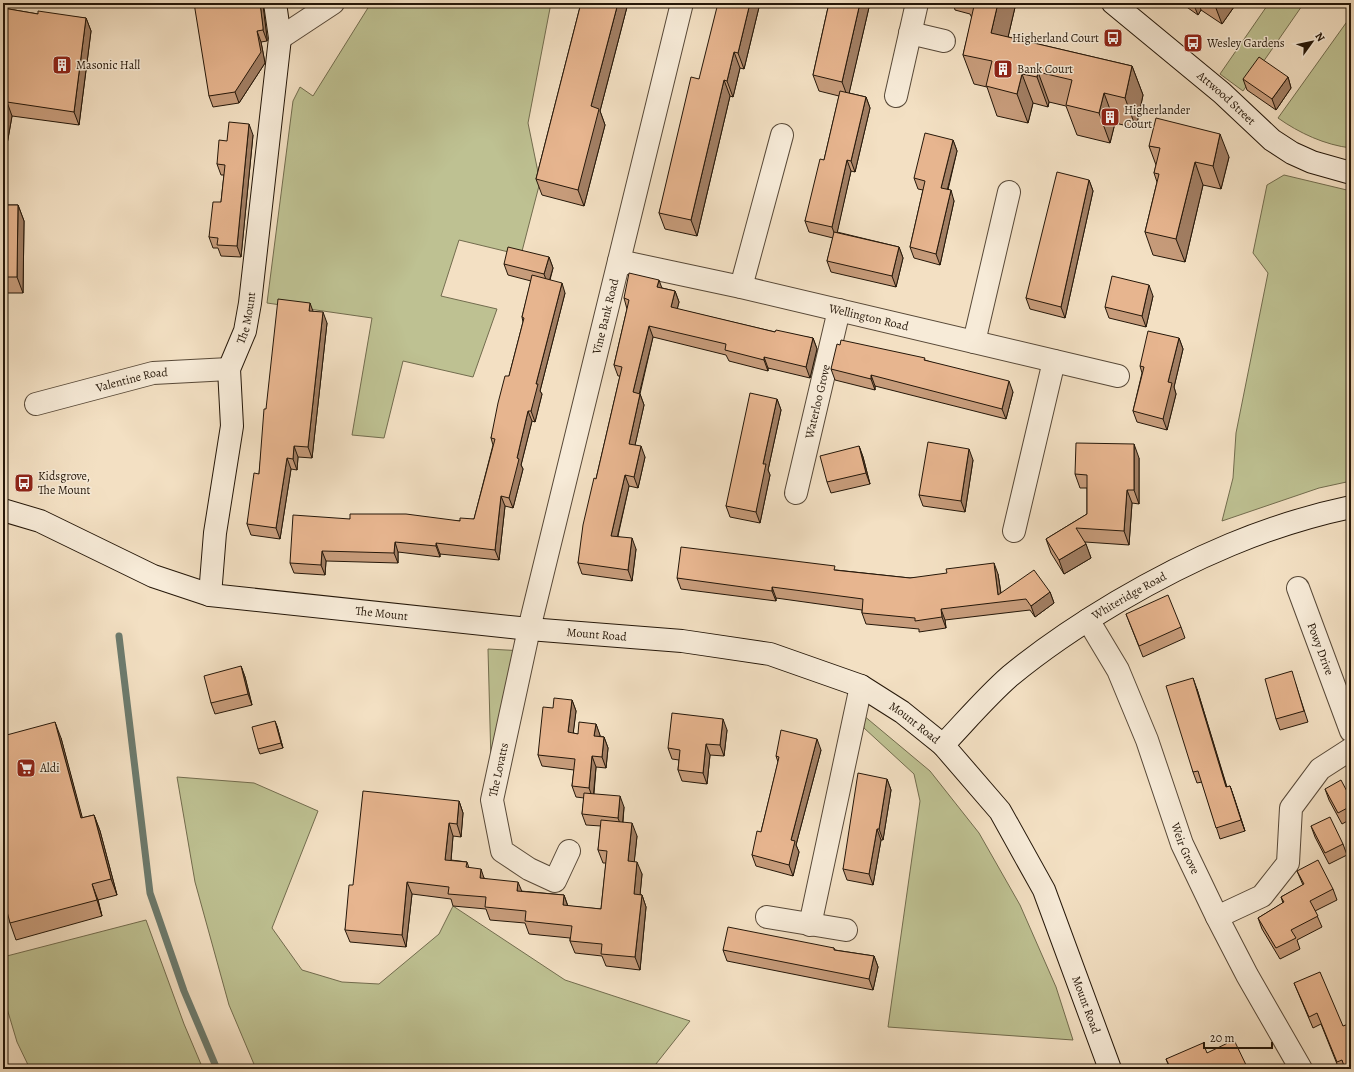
<svg xmlns="http://www.w3.org/2000/svg" width="1354" height="1072" font-family="Alegreya,serif">
  <rect width="100%" height="100%" fill="#f3e0c3"/>
  <filter id="stains"><feTurbulence type="fractalNoise" baseFrequency=".005" numOctaves="4"/><feColorMatrix values="0 0 0 0 .2 0 0 0 0 .09 0 0 0 0 .02 0 0 0 .5 -.17"/></filter>
  <radialGradient id="worn" r=".72"><stop offset=".6" stop-color="#630" stop-opacity="0"/><stop offset="1" stop-color="#630" stop-opacity=".3"/></radialGradient>
  <path fill="#bec192" stroke="#726c4e" d="M371,3H551L528,123L540,182L521,255L459,240L441,296L497,309L473,377L403,361L384,438L352,435L372,318L267,303L293,101L300,87L313,96Z
    M1269,3H1304L1243,91L1220,74Z
    M1351,16V148C1325,145 1299,133 1278,118Z
    M1284,175L1351,191V481L1319,488L1222,521L1233,478L1236,433L1268,273L1253,253L1267,185Z
    M488,649L524,651L492,800Z
    M863,715L930,771L979,833L1020,905L1056,987L1073,1040L888,1027L920,801L914,774L864,728Z
    M177,777L254,783L318,811L272,928L302,970L342,982L379,984L439,934L453,906L565,980L690,1021L652,1069H256L229,1005L195,882Z
    M146,920L184,1024L203,1069H30L17,1042L3,995V957Z"/>
  <g fill="none" stroke-linecap="round" stroke-linejoin="round">
    <path stroke="#6c7b6e" stroke-width="7" d="M119,636L150,893L184,991L217,1069"/>
    <g stroke="#584938" stroke-width="24">
      <g id="street">
        <path d="M910,33L944,41"/>
        <path d="M280,38L333,3"/>
        <path d="M896,96L917,3"/>
        <path id="s1" d="M619,261L741,287L1118,376"/>
        <path d="M741,287L782,135"/>
        <path d="M974,342L1009,192"/>
        <path id="s2" d="M36,404L153,373L229,369"/>
        <path id="s3" d="M796,493L839,310"/>
        <path d="M1014,531L1054,361"/>
        <path id="s4" d="M1298,588L1351,731"/>
        <path id="s5" d="M1088,620L1118,670L1147,740L1182,844L1217,917L1247,975L1301,1069"/>
        <path id="s6" d="M569,851L555,881L529,869L502,851L492,800L529,629L682,3"/>
        <path d="M767,917L846,930"/>
        <path d="M1217,917L1262,896L1288,863L1291,808L1320,769L1351,749"/>
        <path d="M810,925L861,686"/>
      </g>
    </g>
    <g stroke="#251709" stroke-width="24">
      <g id="secondary">
        <path id="s7" d="M1113,3L1222,93L1272,140L1292,153L1312,162L1351,173"/>
        <path id="s8" d="M3,510L40,521L153,576L210,595L529,629L682,641L770,654L861,686L902,712L943,745L1000,811L1044,890L1110,1069"/>
        <path id="s9" d="M210,595L215,533L232,426L229,369L245,331L250,303L280,38L275,3"/>
        <path id="s10" d="M943,745C965,722 986,697 1010,676C1044,648 1080,624 1117,602C1192,558 1266,525 1351,507"/>
      </g>
    </g>
    <use href="#street" stroke="#f7ebd8" stroke-width="22"/>
    <use href="#secondary" stroke="#f7ebd8" stroke-width="22"/>
  </g>
  <path fill="#c79c7b" stroke="#251709" d="M581,3H628L600,111L605,125L584,206L542,195L536,179Z
    M760,3L744,69L740,68L733,97L730,96L697,236L665,229L659,213L699,79Z
    M829,3H870L849,93L866,97L870,108L855,172L851,171L837,232L899,247L903,258L896,287L831,272L827,261L833,238L809,232L805,221L824,160L839,96L819,91L813,75Z
    M953,3H1016L1008,37L1132,66L1143,95L1136,128L1115,123L1110,143L1077,135L1066,106L1049,102L1048,107L1033,103L1028,123L997,116L987,87L974,84L963,55L972,18L970,14L955,10Z
    M1181,3H1236V4L1222,24L1201,10L1198,15Z
    M263,5L267,38V41L261,42L265,63L239,103L213,107L209,96Z
    M3,8L38,14L86,18L91,31L79,125L12,116L3,167Z
    M1288,77L1291,88L1276,110L1247,90L1243,79Z
    M253,135L241,257L221,256L218,248H213L209,237L221,202L224,175H221L217,164L227,141Z
    M953,140L957,151L948,190L954,201L940,265L914,258L910,247L923,190L918,189L914,178Z
    M1149,146L1229,157L1221,189L1203,185L1185,262L1153,255L1145,232L1157,182L1154,173L1156,165Z
    M1089,180L1093,191L1065,318L1030,309L1026,298Z
    M3,205H18L24,221L23,293H3Z
    M549,257L553,268L550,280L565,293L540,391L542,394L535,422L532,421L521,465L523,469L513,508L505,506L499,560L440,554V557L398,552V563L326,561L325,575L294,573L290,563L350,519L460,521L474,519L493,445L491,438L509,376L523,322L522,317L531,281L508,275L504,264Z
    M662,288L675,291L679,302L677,309L775,332L813,338L817,349L810,378L768,368V371L729,361L726,355L653,337L640,394L644,405L635,445L645,457L638,488L629,486L618,536L636,549L632,581L582,574L578,563L596,479L620,376H618L614,365L627,309L624,298Z
    M1153,296L1146,327L1109,318L1105,307Z
    M313,311L327,323L312,458L298,457L297,470L291,469L280,539L251,535L247,524L259,474L266,409Z
    M1179,338L1183,349L1174,387L1176,394L1167,430L1137,422L1133,411L1142,373L1140,366Z
    M925,360L1013,392L1006,419L875,386V390L835,380L831,369Z
    M777,399L781,410L768,470L770,475L760,523L730,517L726,506Z
    M859,446L863,457L870,484L831,493L827,482Z
    M1139,458V504L1132,503L1129,545L1085,542L1091,558L1064,574L1051,553L1046,539L1087,514V488H1080L1075,474Z
    M973,460L965,512L923,506L919,495Z
    M836,570L910,578L998,574L1001,593L1050,592L1054,603L1035,617L1030,610L945,620L946,628L919,632V629L866,624L862,613V610L776,598V601L681,589L677,578Z
    M1126,614L1181,627L1185,638L1143,657Z
    M241,666L245,677L252,705L215,714L211,703Z
    M1295,682L1308,722L1280,730L1276,719Z
    M1197,689L1227,787L1230,786L1245,831L1220,839L1202,782L1197,783L1193,772Z
    M572,700L576,711L573,733L578,734L596,724L600,736L604,737L608,748L606,768L596,767L594,794L624,807L623,822L637,836L634,862L642,874L640,894L642,895L646,907L640,970L606,966L602,956L575,953L570,941V938L529,934L525,923L490,920L486,909L453,906L451,899L412,894L406,947L350,942L345,930L353,885L459,801L463,813L461,837L453,836L451,860L467,862L469,868L484,878L521,891L564,895L568,906L601,909L606,863H603L598,850L601,826L586,825L582,814L584,798L576,797L572,786L574,770L542,766L538,755L553,708Z
    M277,726L283,748L260,754L258,749Z
    M727,730L724,756L710,755L707,784L682,781L678,770L679,760L672,759L668,748Z
    M61,738L82,818L94,815L100,831L117,895L98,900L102,916L16,940L10,923Z
    M821,750L796,845L799,852L793,876L756,866L752,855L761,832L778,762L776,756Z
    M887,779L891,790L883,840H881L873,885L847,880L843,869Z
    M1325,789L1351,799V819L1342,824L1329,800Z
    M1311,826L1343,844L1347,855L1329,864L1315,837Z
    M1297,871L1333,889L1337,900L1315,911L1322,927L1297,940L1300,949L1280,959L1262,929L1258,918L1283,903L1281,897L1303,885Z
    M834,948L835,950L874,956L878,967L873,990L727,961L723,950Z
    M1294,983L1343,1026L1351,1069H1339L1321,1024L1313,1028Z
    M1207,1053L1248,1069H1170L1166,1059Z"/>
  <path fill="#a27f64" stroke="#251709" d="M260,3H263V5L267,38V41L263,30Z
    M618,3H628L600,111L605,125L584,206L578,190L591,106Z
    M750,3H760L744,69L738,53Z
    M860,3H870L848,98L842,82Z
    M998,3H1016L1002,63L991,33Z
    M1193,3H1199L1201,10L1198,15Z
    M1214,3H1236V4L1222,24Z
    M86,18L91,31L79,125L74,112Z
    M257,31L261,42L265,63L239,103L235,92Z
    M734,52L740,68L733,97L727,81Z
    M1132,66L1143,95L1136,128L1125,98Z
    M1038,72L1049,102L1048,107L1037,77Z
    M1022,74L1033,103L1028,123L1017,94Z
    M1288,77L1291,88L1276,110L1272,99Z
    M724,80L730,96L697,236L691,220Z
    M1104,93L1115,123L1110,143L1099,113Z
    M866,97L870,108L855,172L851,161Z
    M7,102L12,116L3,167V125Z
    M249,124L253,135L241,257L237,246Z
    M1220,134L1229,157L1221,189L1213,166Z
    M953,140L957,151L945,199L941,188Z
    M847,160L851,171L836,238L832,227Z
    M1195,162L1203,185L1185,262L1176,239Z
    M1089,180L1093,191L1065,318L1061,307Z
    M951,190L954,201L940,265L936,254Z
    M18,205L24,221L23,293L17,277Z
    M899,247L903,258L896,287L892,276Z
    M549,257L553,268L548,285L544,274Z
    M659,280L663,291L657,287Z
    M562,283L565,293L540,391L542,394L535,422L531,411L536,384Z
    M1149,285L1153,296L1146,327L1142,316Z
    M675,291L679,302L675,318L671,307Z
    M310,303L314,314L309,311Z
    M323,312L327,323L312,458L308,447Z
    M649,326L653,337L637,403L633,392Z
    M813,338L817,349L810,378L806,367Z
    M1179,338L1183,349L1174,387L1176,394L1167,430L1163,419L1168,382Z
    M764,357L768,368V371L764,360Z
    M871,375L875,386V390L871,379Z
    M1009,381L1013,392L1006,419L1002,409Z
    M640,394L644,405L633,454L629,444Z
    M777,399L781,410L768,470L770,475L760,523L756,512L763,464Z
    M528,411L532,421L521,465L523,469L513,508L509,498L517,458Z
    M1134,444L1139,458V504L1134,490Z
    M294,446L298,457L297,470L293,459Z
    M641,446L645,457L638,488L634,477Z
    M859,446L863,457L870,484L866,473Z
    M969,449L973,460L965,512L961,501Z
    M287,458L291,469L280,539L276,528Z
    M625,475L629,486L615,547L611,536Z
    M1127,490L1132,503L1129,545L1124,531Z
    M501,496L505,506L499,560L495,550Z
    M632,538L636,549L632,581L628,570Z
    M395,542L398,552V563L394,553Z
    M436,543L440,554V557L436,546Z
    M1086,544L1091,558L1064,574L1059,560Z
    M322,551L326,561L325,575L321,565Z
    M994,563L998,574L1002,601L998,595Z
    M772,587L776,598V601L772,591Z
    M1050,592L1054,603L1035,617L1031,606Z
    M941,609L945,620L946,628L942,617Z
    M241,666L245,677L252,705L248,694Z
    M1193,678L1197,689L1230,798L1226,787Z
    M572,700L576,711L572,743L568,732Z
    M723,719L727,730L724,756L720,745Z
    M275,721L277,726L283,748L281,743Z
    M55,722L61,738L87,835L81,818Z
    M596,724L600,735L598,747L594,736Z
    M604,737L608,748L606,768L602,757Z
    M817,739L821,750L796,845L799,852L793,876L789,865L791,840Z
    M706,744L710,755L707,784L703,773Z
    M592,756L596,767L593,799L589,788Z
    M887,779L891,790L883,840L879,829Z
    M1230,786L1234,797L1245,831L1241,820Z
    M620,796L624,807L622,829L618,818Z
    M459,801L463,813L461,837L457,824Z
    M94,815L100,831L117,895L111,879Z
    M449,823L453,836L450,872L445,860Z
    M632,823L637,836L633,874L628,861Z
    M877,829L881,840L873,885L869,874Z
    M637,862L642,874L639,906L634,894Z
    M481,869L485,881L480,878Z
    M407,882L412,894L406,947L402,935Z
    M518,882L523,894L517,891Z
    M92,884L98,900L102,916Z
    M564,895L568,907L563,905Z
    M642,895L646,907L640,970L635,957Z
    M874,956L878,967L873,990L869,979Z"/>
  <path fill="#e7b58f" stroke="#251709" d="M194,3H260L263,27V30L257,31L261,52L235,92L209,96Z
    M581,3H618L591,106L599,109L578,190L536,179Z
    M718,3H750L738,53L734,52L727,81L724,80L691,220L659,213L691,77L699,79Z
    M829,3H860L842,82L813,75Z
    M967,3H998L991,33L1132,66L1125,98L1104,93L1099,113L1066,105L1072,80L1038,72L1037,77L1022,74L1017,94L986,86L992,61L963,55L974,6L967,4Z
    M3,8L38,14V11L86,18L74,112L7,102L3,125Z
    M1259,57L1288,77L1272,99L1243,79Z
    M840,91L866,97L851,161L847,160L832,227L805,221L820,159L824,160Z
    M1156,118L1220,134L1213,166L1195,162L1176,239L1145,232L1159,174L1154,173L1160,148L1149,146Z
    M229,122L249,124L237,246L217,245L218,238L209,237L213,202H221L225,165L217,164L219,140L227,141Z
    M925,133L953,140L941,188L951,190L936,254L910,247L925,181L914,178Z
    M1057,172L1089,180L1061,307L1026,298Z
    M3,205H18L17,277H3Z
    M834,232L899,247L892,276L827,261Z
    M508,247L549,257L544,274L504,264Z
    M629,273L659,280L657,287L675,291L671,307L775,332L776,330L813,338L806,367L764,357V360L725,350L726,344L649,326L633,392L640,394L629,444L641,446L634,477L625,475L611,536L632,538L628,570L578,563L583,525L594,478L596,479L622,367L614,365L629,300L624,298Z
    M532,275L562,283L536,384H538L531,411H528L517,458L519,459L509,498L501,496L495,550L436,543V546L395,542L394,553L322,551L321,565L290,563L293,515L350,519V514H406L460,521V518L474,519L495,439L491,438L498,403L505,376H509L524,318L522,317Z
    M1112,276L1149,285L1142,316L1105,307Z
    M278,299L310,303L309,311L323,312L308,447L294,446L293,459L287,458L276,528L247,524L254,473L259,474L264,409H266Z
    M1148,331L1179,338L1168,382L1172,383L1163,419L1133,411L1144,367L1140,366Z
    M841,340L925,358L924,360L1009,381L1002,409L871,375V379L831,369L837,344L840,345Z
    M750,393L777,399L763,464H766L756,512L726,506Z
    M928,442L969,449L961,501L919,495Z
    M1076,443L1134,444V490H1127L1124,531L1076,528L1086,544L1059,560L1046,539L1087,514V475L1075,474Z
    M859,446L866,473L827,482L820,456Z
    M681,547L835,566L834,570L910,578L947,573L946,569L994,563L998,595L1034,570L1050,592L1031,606L1026,599L941,609L942,617L915,621V618L862,613L863,599L772,587V591L677,578Z
    M1168,595L1181,627L1139,646L1126,614Z
    M241,666L248,694L211,703L204,676Z
    M1292,671L1304,711L1276,719L1265,679Z
    M1193,678L1226,787L1230,786L1241,820L1216,828L1198,771L1193,772L1166,686Z
    M554,698L572,700L568,732L578,734L579,722L596,724L594,736L604,737L602,757L592,756L589,788L572,786L575,759L538,755L543,707L553,708Z
    M672,713L723,719L720,745L706,744L703,773L678,770L680,750L668,748Z
    M275,721L281,743L258,749L252,727Z
    M55,722L81,818L94,815L111,879L92,884L97,900L10,923L3,896V736Z
    M781,730L817,739L791,840L795,841L789,865L752,855L757,831L761,832L779,757L776,756Z
    M858,773L887,779L879,829H877L869,874L843,869Z
    M1341,780L1351,799V806L1338,813L1325,789Z
    M363,791L459,801L457,824L449,823L445,860L467,862L466,867L481,869L480,878L518,882L517,891L564,895L563,905L601,909L607,851L598,850L601,820L632,823L628,861L637,862L634,894L642,895L635,957L601,954L602,944L570,941L572,926L525,921L526,911L485,907L486,897L448,894L449,887L407,882L402,935L345,930L349,885H353Z
    M584,793L620,796L618,818L582,814Z
    M1330,817L1343,844L1325,853L1311,826Z
    M1318,860L1333,889L1310,901L1318,916L1291,930L1296,938L1276,948L1258,918L1284,902L1281,897L1304,884L1297,871Z
    M728,927L834,948V950L874,956L869,979L723,950Z
    M1320,972L1343,1026L1351,1023V1069H1345L1342,1060L1337,1062L1317,1013L1309,1017L1294,983Z
    M1234,1040L1248,1069H1225L1224,1066L1217,1069H1171L1166,1059L1203,1043L1207,1053Z"/>
  <defs>
    <g id="bus-square" transform="scale(1)"><rect x="-9" y="-9" width="18" height="18" rx="4" fill="#8f2418" stroke="#f7ebd8"/><path d="M-5-6H5V4H4V6H2V4H-2V6H-4V4H-5ZM-3.5-4V0h7V-4ZM-3.5 1.2v1.5H-2V1.2ZM2 1.2v1.5H3.5V1.2Z" fill="#fff"/></g>
    <g id="building-square" transform="scale(1)"><rect x="-9" y="-9" width="18" height="18" rx="4" fill="#8f2418" stroke="#f7ebd8"/><path d="M-4-6H4V6H1V3H-1V6H-4ZM-2.5-4.3h1.7v1.8h-1.7ZM.8-4.3h1.7v1.8H.8ZM-2.5-1h1.7V.8h-1.7ZM.8-1h1.7V.8H.8Z" fill="#fff"/></g>
    <g id="supermarket-square" transform="scale(1)"><rect x="-9" y="-9" width="18" height="18" rx="4" fill="#8f2418" stroke="#f7ebd8"/><path d="M-6-5.5h2.5l.6 2H6L4.5 2H-2.5L-4.4-4H-6ZM-1.5 3.2a1.3 1.3 0 1 0 .1 0ZM3 3.2a1.3 1.3 0 1 0 .1 0Z" fill="#fff"/></g>
  </defs>
  <g fill-rule="evenodd">
    <use href="#bus-square" x="1113" y="38"/>
    <use href="#bus-square" x="1193" y="43"/>
    <use href="#building-square" x="62" y="65"/>
    <use href="#building-square" x="1003" y="69"/>
    <use href="#building-square" x="1110" y="117"/>
    <use href="#bus-square" x="24" y="483"/>
    <use href="#supermarket-square" x="26" y="768"/>
  </g>
  <g text-anchor="middle" dominant-baseline="central" stroke-width="3" stroke-linejoin="round" paint-order="stroke">
    <g font-size="12" fill="#251709" stroke="#f7ebd8" text-anchor="start">
      <text x="1099" y="38" text-anchor="end">Higherland Court</text>
      <text x="1207" y="43">Wesley Gardens</text>
      <text x="76" y="65">Masonic Hall</text>
      <text x="1017" y="69">Bank Court</text>
      <text x="1124" y="110">Higherlander<tspan x="1124" dy="14">Court</tspan></text>
      <text x="38" y="476">Kidsgrove,<tspan x="38" dy="14">The Mount</tspan></text>
      <text x="40" y="768">Aldi</text>
    </g>
    <g font-size="12" fill="#251709" stroke="#f7ebd8">
      <text stroke="none"><textPath href="#s7" startOffset="148">Attwood Street</textPath></text>
      <text stroke="none"><textPath href="#s6" startOffset="643">Vine Bank Road</textPath></text>
      <text stroke="none"><textPath href="#s9" startOffset="282">The Mount</textPath></text>
      <text stroke="none"><textPath href="#s1" startOffset="256">Wellington Road</textPath></text>
      <text stroke="none"><textPath href="#s2" startOffset="99">Valentine Road</textPath></text>
      <text stroke="none"><textPath href="#s3" startOffset="94">Waterloo Grove</textPath></text>
      <text stroke="none"><textPath href="#s10" startOffset="240">Whiteridge Road</textPath></text>
      <text stroke="none"><textPath href="#s8" startOffset="397">The Mount</textPath></text>
      <text stroke="none"><textPath href="#s8" startOffset="613">Mount Road</textPath></text>
      <text stroke="none"><textPath href="#s4" startOffset="65">Powy Drive</textPath></text>
      <text stroke="none"><textPath href="#s8" startOffset="949">Mount Road</textPath></text>
      <text stroke="none"><textPath href="#s6" startOffset="177">The Lovatts</textPath></text>
      <text stroke="none"><textPath href="#s5" startOffset="249">Weir Grove</textPath></text>
      <text stroke="none"><textPath href="#s8" startOffset="1285">Mount Road</textPath></text>
    </g>
  </g>
  <rect width="1354" height="1072" fill="none" stroke="#f3e0c3" stroke-width="16"/>
  <rect x="4" y="4" width="1346" height="1064" fill="none" stroke="#251709" stroke-width="2"/>
  <rect x="8" y="8" width="1338" height="1056" fill="none" stroke="#251709"/>
  <g transform="translate(1312 42) rotate(57)" stroke="#f7ebd8" stroke-width="3" paint-order="stroke">
  <path d="M0-3L7 15L0 10L-7 15Z" fill="#251709"/>
  <text y="-6" font-size="11" font-weight="bold" text-anchor="middle" fill="#251709">N</text>
  </g>
  <path d="M1204 1042v6h68v-6" fill="none" stroke="#251709" stroke-width="2"/>
  <text x="1210" y="1042" font-size="12" fill="#251709" stroke="#f7ebd8" stroke-width="3" paint-order="stroke">20 m</text>
  <rect width="100%" height="100%" filter="url(#stains)"/>
  <rect width="100%" height="100%" fill="url(#worn)"/>
</svg>
